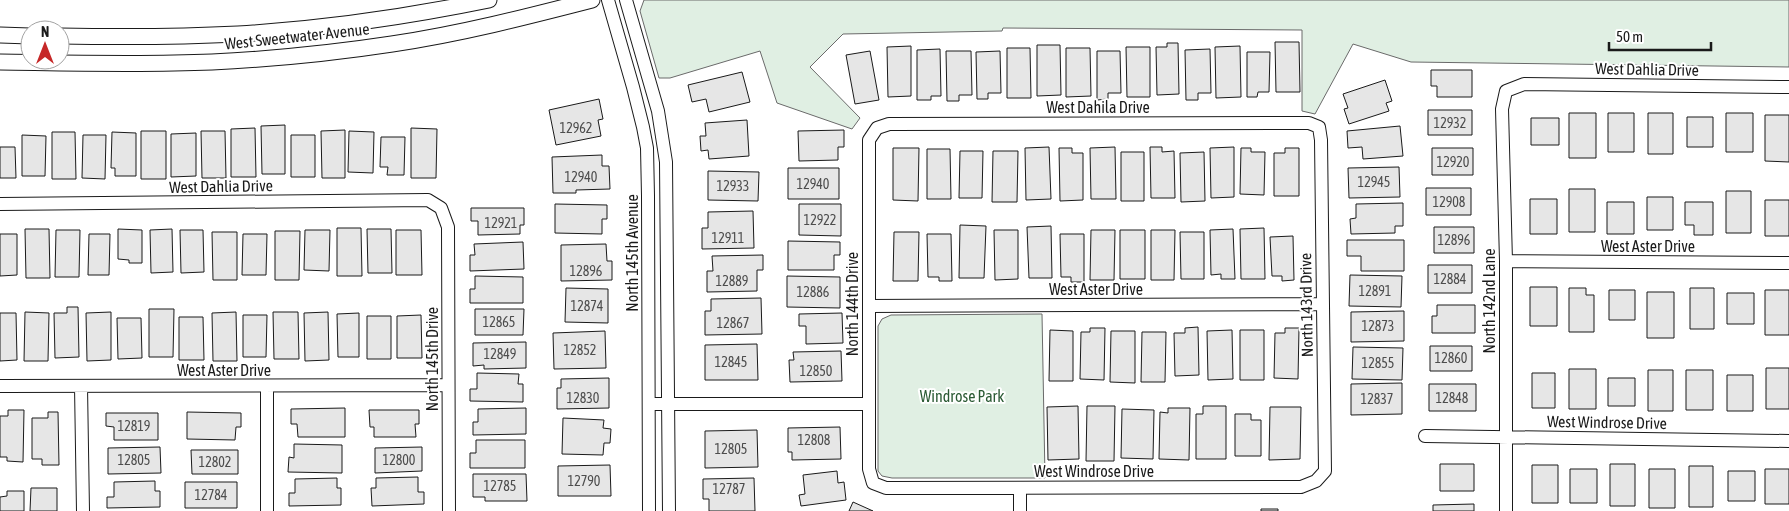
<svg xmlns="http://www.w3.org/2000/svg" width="1789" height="511" font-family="'Asap Condensed',sans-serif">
  <rect width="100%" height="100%" fill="#fff"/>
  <path fill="#e0efe3" stroke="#6a6a6a" d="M644,0H1789V67L1411,62L1353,44L1315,114L1302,111V30L1003,28L1002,31L843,34L810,67L860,118L852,129L777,103L760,51L670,78H659L640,11Z
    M1042,314L1045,478H892L882,476L878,471V326L882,319L891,315Z"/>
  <path fill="#e6e6e6" stroke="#1a1a1a" d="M1275,42H1299L1300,92H1276Z
    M1167,43H1178L1179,94L1157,95L1156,47H1167Z
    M1037,45H1060L1061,95L1037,96Z
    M911,46V96L888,97L887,47Z
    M1240,46L1241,97L1216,98L1215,47Z
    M1126,47H1150V97H1127Z
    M1007,48H1030L1031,98H1007Z
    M1066,48H1090L1091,96L1066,97Z
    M940,49L941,96H931V100H917V50Z
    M1210,49L1211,93H1198V100H1186L1185,50Z
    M870,51L879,100L855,104L846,55Z
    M946,51H971L972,95H959V101H947Z
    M1000,51L1001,93H988V99H977L976,52Z
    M1097,51H1120L1121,93H1108V99L1097,100Z
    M1247,52H1270L1269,92H1258L1257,97H1247Z
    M1431,70H1472V97H1437V86H1431Z
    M742,72L750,102L709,112L706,99L692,102L688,85Z
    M1385,80L1392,101L1386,103L1389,111L1349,124L1344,109L1348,108L1343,94Z
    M599,99L603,119L598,120L601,136L556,145L549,110Z
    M1428,110H1472V135H1428Z
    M1569,113H1596V158H1569Z
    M1608,113H1634V152H1608Z
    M1648,113H1673V154H1648Z
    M1726,113H1753V152H1726Z
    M1765,115H1789V162L1765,161Z
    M1687,117H1713V147H1687Z
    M1531,118H1559V145H1531Z
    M747,120L749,156L709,159L708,150L701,151L700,136H706L705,123Z
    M285,125V174H262L261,126Z
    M1400,126L1403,156L1363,159L1362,147L1348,148L1347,131Z
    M255,128L256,177H231V129Z
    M411,128L437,129L436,178H411Z
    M345,130V178H322L321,131Z
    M844,130V147H838V160L799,161L798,131Z
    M141,131H166V179H141Z
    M201,131H225L226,178H202Z
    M349,131L374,132L373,173L348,172Z
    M52,132H75L76,179H52Z
    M112,132L136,133V176H115V168H111Z
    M196,133V176L171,177V134Z
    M22,135L46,136L45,176H22Z
    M83,135H106L105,179L82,178Z
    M291,135H315V177H291Z
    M381,137H405L404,175H387L388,167H380Z
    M0,147H15L16,178H0Z
    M1049,147L1051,199L1026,200L1025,148Z
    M1115,147L1116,199H1091L1090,148Z
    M1150,147H1162V152L1174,151L1175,198H1151Z
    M1234,147V197L1211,198L1210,148Z
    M893,148H919L918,201L893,200Z
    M1059,148H1072V153H1083V200L1060,201Z
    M1241,148H1251V152H1265L1264,195L1240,194Z
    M1285,148H1299V196H1274V153H1285Z
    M1432,148H1473V175H1432Z
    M927,149H950L951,199H927Z
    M960,151H983L982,198H959Z
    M993,151H1018L1017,202H992Z
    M1121,152H1144V201H1121Z
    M1204,152L1205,201L1181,202L1180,153Z
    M602,155V166H609L610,189L576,190V193H553L552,157Z
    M1399,167L1400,197L1349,198L1348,168Z
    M788,168H839V199H788Z
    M708,171L759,172L758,201L708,200Z
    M1426,188H1471V215H1426Z
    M1569,189H1595V232H1569Z
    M1726,191H1751V233H1726Z
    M1647,197H1673V230H1647Z
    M1530,199H1557V234H1530Z
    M1765,200H1789V236H1765Z
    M1607,202H1634V234H1607Z
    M1685,202H1713V235H1694V225H1685Z
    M1403,203V226H1395V233L1351,234L1350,219L1356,218V204Z
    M555,204L607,205V219H602V234L555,233Z
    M799,204H841V236L799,235Z
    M471,208H524V225H520V234L478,235V221H471Z
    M753,211L754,248L702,249V228H708V212Z
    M960,225L986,226L984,278H959Z
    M1051,226L1052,278H1029L1027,227Z
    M1434,227H1474V253H1434Z
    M337,228H361L362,276H337Z
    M1264,228L1265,279H1241L1240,229Z
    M25,229H49L50,278H26Z
    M118,229L142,230V263H129V260L118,259Z
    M172,229L173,272L151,273L150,230Z
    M367,229H391L392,273H368Z
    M1233,229L1235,279H1221V274L1211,275L1210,230Z
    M56,230H80L79,277H55Z
    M180,230H203L204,272L181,273Z
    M305,230H330L329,271L304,270Z
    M396,230H421L422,275H396Z
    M994,230H1018V279L995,280Z
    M1091,230H1115L1114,280H1090Z
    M1120,230H1145V279H1120Z
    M1151,230H1175L1174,280H1151Z
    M275,231H300L299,280H275Z
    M212,232H237V280H213Z
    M894,232H919L918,281H893Z
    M1180,232H1204V279H1181Z
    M0,234H17V275L0,276Z
    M89,234H110L109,275H88Z
    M243,234H267L266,275H242Z
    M927,234H951L952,281H939V277H928Z
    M1060,234H1084V282H1071V277H1061Z
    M1293,236L1294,280L1282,281V276H1272L1270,237Z
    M1347,240H1404V271H1361V256H1347Z
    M788,241L840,242V255H834V270H788Z
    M523,242L524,269L470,271V255H475L474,244Z
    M606,244L607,261H612V280L561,281V245Z
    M763,255V270H757V291L707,292V271H713L712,256Z
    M1428,265H1472V293H1428Z
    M1350,275L1402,276L1401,307L1349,306Z
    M475,276L523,277V303H470V289H475Z
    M787,276L840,277V308L787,307Z
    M1530,287H1557V326H1530Z
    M566,288L608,289V323L565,322Z
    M1569,288H1586V295H1594V332H1569Z
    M1690,288H1714V329H1690Z
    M1609,290H1635V320H1609Z
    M1765,290H1789V335H1765Z
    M1647,292H1674V338H1647Z
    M1727,293H1754V324H1727Z
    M761,298L762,334L705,335V311H711V299Z
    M1437,305H1475V333H1432V316H1437Z
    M67,307H78L79,357L55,358L54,313H67Z
    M149,309H174L173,357H149Z
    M475,309H524L523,335H475Z
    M1404,311V341L1351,342V312Z
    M25,312L49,313L48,361H24Z
    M111,312V360L87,361L86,313Z
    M236,312L237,361H213L212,313Z
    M273,312H298L299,359H274Z
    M328,312L329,360L305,361L304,313Z
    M0,313H16L17,360L0,361Z
    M359,313V357H338L337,314Z
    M842,313L843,343L806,344V326H799V314Z
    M243,315H267L266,357H243Z
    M421,315L422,358H397V316Z
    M367,316H391V359H367Z
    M179,317H203L204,360H179Z
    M117,318H141L142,358L118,359Z
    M1198,327L1199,375L1175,376L1174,333H1185V328Z
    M1090,328H1105L1104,380L1080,379L1081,332H1090Z
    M1285,328H1299L1298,379L1274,378L1275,333H1285Z
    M1050,330L1073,331V381H1049Z
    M1232,330L1233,379L1208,380L1207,331Z
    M1240,330H1264V380H1240Z
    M605,331L606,368L554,369L553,333Z
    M1111,331H1135V383L1110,382Z
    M1142,332H1166L1165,382H1141Z
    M526,342V368L484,369V365L473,366V343Z
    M757,344L758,380H705V345Z
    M1430,346H1472V371H1430Z
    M1353,347L1403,348L1402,380L1352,379Z
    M841,351L842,381L790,382L789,360H794L793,352Z
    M1766,368H1789V409H1766Z
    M1569,369H1596V409H1569Z
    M1648,370H1673V411H1648Z
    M1686,370H1713V410H1686Z
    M477,373L519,374L518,384H523V402L470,401V389H477Z
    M1532,373H1555V408H1532Z
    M1727,375H1753V411H1727Z
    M609,378V408L557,409V388H561V379Z
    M1608,378H1635V406H1608Z
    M1402,383V414L1351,415V384Z
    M1429,384H1476V411H1429Z
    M1078,406L1079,459L1048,460L1047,407Z
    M1087,406H1115L1114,461H1086Z
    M1203,406H1226V459H1196V414H1203Z
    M1270,407H1301L1300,459L1269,460Z
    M345,408V437H298L297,424H291V409Z
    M526,408V434L473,435V422H478V409Z
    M1168,408H1190L1189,460L1159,459L1160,412L1168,413Z
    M1122,409L1154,410L1153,459L1121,458Z
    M8,410H24L23,462L7,461V457H0V416H8Z
    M369,410H419V424H415L416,437H374V427H370Z
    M48,412H58L59,465H42V459H32V418H48Z
    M187,412L241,413V427H236L235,440L187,439Z
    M106,413H158V440H114V427L106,426Z
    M1235,414H1251V420H1261V456H1235Z
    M563,418L604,420L603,428L611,429L610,443H604L603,455L562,454Z
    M840,427L841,459L792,460V452H788V428Z
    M757,430L758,467L705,468V431Z
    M476,440H525V468H470V453H476Z
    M294,444L342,445V473L288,472L289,457L294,458Z
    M160,447L161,473L108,474V448Z
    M422,447V471L375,473V448Z
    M191,450H238V474H192Z
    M1440,464H1474V491H1440Z
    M1610,464H1635V506H1610Z
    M610,465L611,496H558V466Z
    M1532,465H1558V503H1532Z
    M1689,466H1713V507H1689Z
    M1570,469H1597V503H1570Z
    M1649,469H1675V508H1649Z
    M1765,469H1789V504H1765Z
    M837,471L838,483L844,482L846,500L801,506L799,495L805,494L803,475Z
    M1728,471H1755V501H1728Z
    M473,474H526L527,501H485V497H473Z
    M418,477V492H424V504L372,506L371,488H376V478Z
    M337,478V488H341V505L289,506V493H295V479Z
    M754,478L755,511H709V499H703V479Z
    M155,481V491H160V507L107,508V497H114V482Z
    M185,482H237V508H185Z
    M31,488H57V511H30Z
    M7,491H24V511H0V497L7,496Z
    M853,502L873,511H849Z
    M1474,504V511H1433V505Z
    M1261,509H1278V511H1261Z"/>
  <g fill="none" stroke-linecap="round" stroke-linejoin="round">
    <g stroke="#1a1a1a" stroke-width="14">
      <path id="minor" d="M608,0L633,87L643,127L647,148L648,196L649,511
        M626,0L658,111L666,162L669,511
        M1309,123L1319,127L1321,140L1325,471L1316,481L1301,487L886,488L873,483L869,469V140L877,128L889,124Z
        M0,204L428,200L441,208L448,227L449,511
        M1506,261L1789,263
        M869,306L1322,304
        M0,386L448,385
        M81,386L83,511
        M267,386V511
        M649,404H868
        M1425,436L1789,441
        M1020,488V511
        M1506,511V261L1502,109L1506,91L1524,84L1789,87"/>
    </g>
    <g stroke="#1a1a1a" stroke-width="17">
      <path id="tertiary" d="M0,35L30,36
        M60,36C119,37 179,37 238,34C322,29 406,17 489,0
        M0,62C70,63 141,65 212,62C272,59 333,53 392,44C460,34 526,17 592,0"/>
    </g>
    <use href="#minor" stroke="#fff" stroke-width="12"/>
    <use href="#tertiary" stroke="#fff" stroke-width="15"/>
  </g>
  <g text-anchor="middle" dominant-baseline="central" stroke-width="4" stroke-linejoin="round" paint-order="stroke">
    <g font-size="14" fill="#4d4d4d">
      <text x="1450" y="123">12932</text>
      <text x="576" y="128">12962</text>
      <text x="1453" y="162">12920</text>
      <text x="581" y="177">12940</text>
      <text x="1374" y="182">12945</text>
      <text x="813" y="184">12940</text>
      <text x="733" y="186">12933</text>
      <text x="1449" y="202">12908</text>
      <text x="820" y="220">12922</text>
      <text x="501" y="223">12921</text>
      <text x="728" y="238">12911</text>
      <text x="1454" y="240">12896</text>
      <text x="586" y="271">12896</text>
      <text x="1450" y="279">12884</text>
      <text x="732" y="281">12889</text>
      <text x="1375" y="291">12891</text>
      <text x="813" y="292">12886</text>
      <text x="587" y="306">12874</text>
      <text x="499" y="322">12865</text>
      <text x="733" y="323">12867</text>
      <text x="1378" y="326">12873</text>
      <text x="580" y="350">12852</text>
      <text x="500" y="354">12849</text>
      <text x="1451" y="358">12860</text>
      <text x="731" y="362">12845</text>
      <text x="1378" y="363">12855</text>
      <text x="816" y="371">12850</text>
      <text x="583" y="398">12830</text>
      <text x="1452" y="398">12848</text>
      <text x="1377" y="399">12837</text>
      <text x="134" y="426">12819</text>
      <text x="814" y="440">12808</text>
      <text x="731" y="449">12805</text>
      <text x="134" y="460">12805</text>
      <text x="399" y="460">12800</text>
      <text x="215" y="462">12802</text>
      <text x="584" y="481">12790</text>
      <text x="500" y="486">12785</text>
      <text x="729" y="489">12787</text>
      <text x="211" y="495">12784</text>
    </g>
    <g font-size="16" fill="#1a1a1a" stroke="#fff">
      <text transform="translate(297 36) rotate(-6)">West Sweetwater Avenue</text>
      <text transform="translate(1647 69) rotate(1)">West Dahlia Drive</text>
      <text x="1098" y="107">West Dahila Drive</text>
      <text transform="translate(221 186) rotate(-1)">West Dahlia Drive</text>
      <text x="1648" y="246">West Aster Drive</text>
      <text transform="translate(632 253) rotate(-90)">North 145th Avenue</text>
      <text x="1096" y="289">West Aster Drive</text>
      <text transform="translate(1489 301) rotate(-90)">North 142nd Lane</text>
      <text transform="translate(852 304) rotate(-90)">North 144th Drive</text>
      <text transform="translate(1306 305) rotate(-91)">North 143rd Drive</text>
      <text transform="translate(432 359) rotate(-90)">North 145th Drive</text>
      <text x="224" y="370">West Aster Drive</text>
      <text transform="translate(1607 422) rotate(1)">West Windrose Drive</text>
      <text x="1094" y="471">West Windrose Drive</text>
    </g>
    <g font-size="16" fill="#2b5a34" stroke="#fff">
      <text x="962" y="396">Windrose Park</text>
    </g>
  </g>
  <g transform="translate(45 45)"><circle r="24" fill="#ffffff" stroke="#a3a3a3"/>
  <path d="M0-4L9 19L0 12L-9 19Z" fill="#c62828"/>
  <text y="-8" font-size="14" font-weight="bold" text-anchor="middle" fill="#1a1a1a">N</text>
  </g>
  <path d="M1609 42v8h102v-8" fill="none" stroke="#1a1a1a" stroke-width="2.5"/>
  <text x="1616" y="42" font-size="15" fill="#1a1a1a" stroke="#ffffff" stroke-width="4" paint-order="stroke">50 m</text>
</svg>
